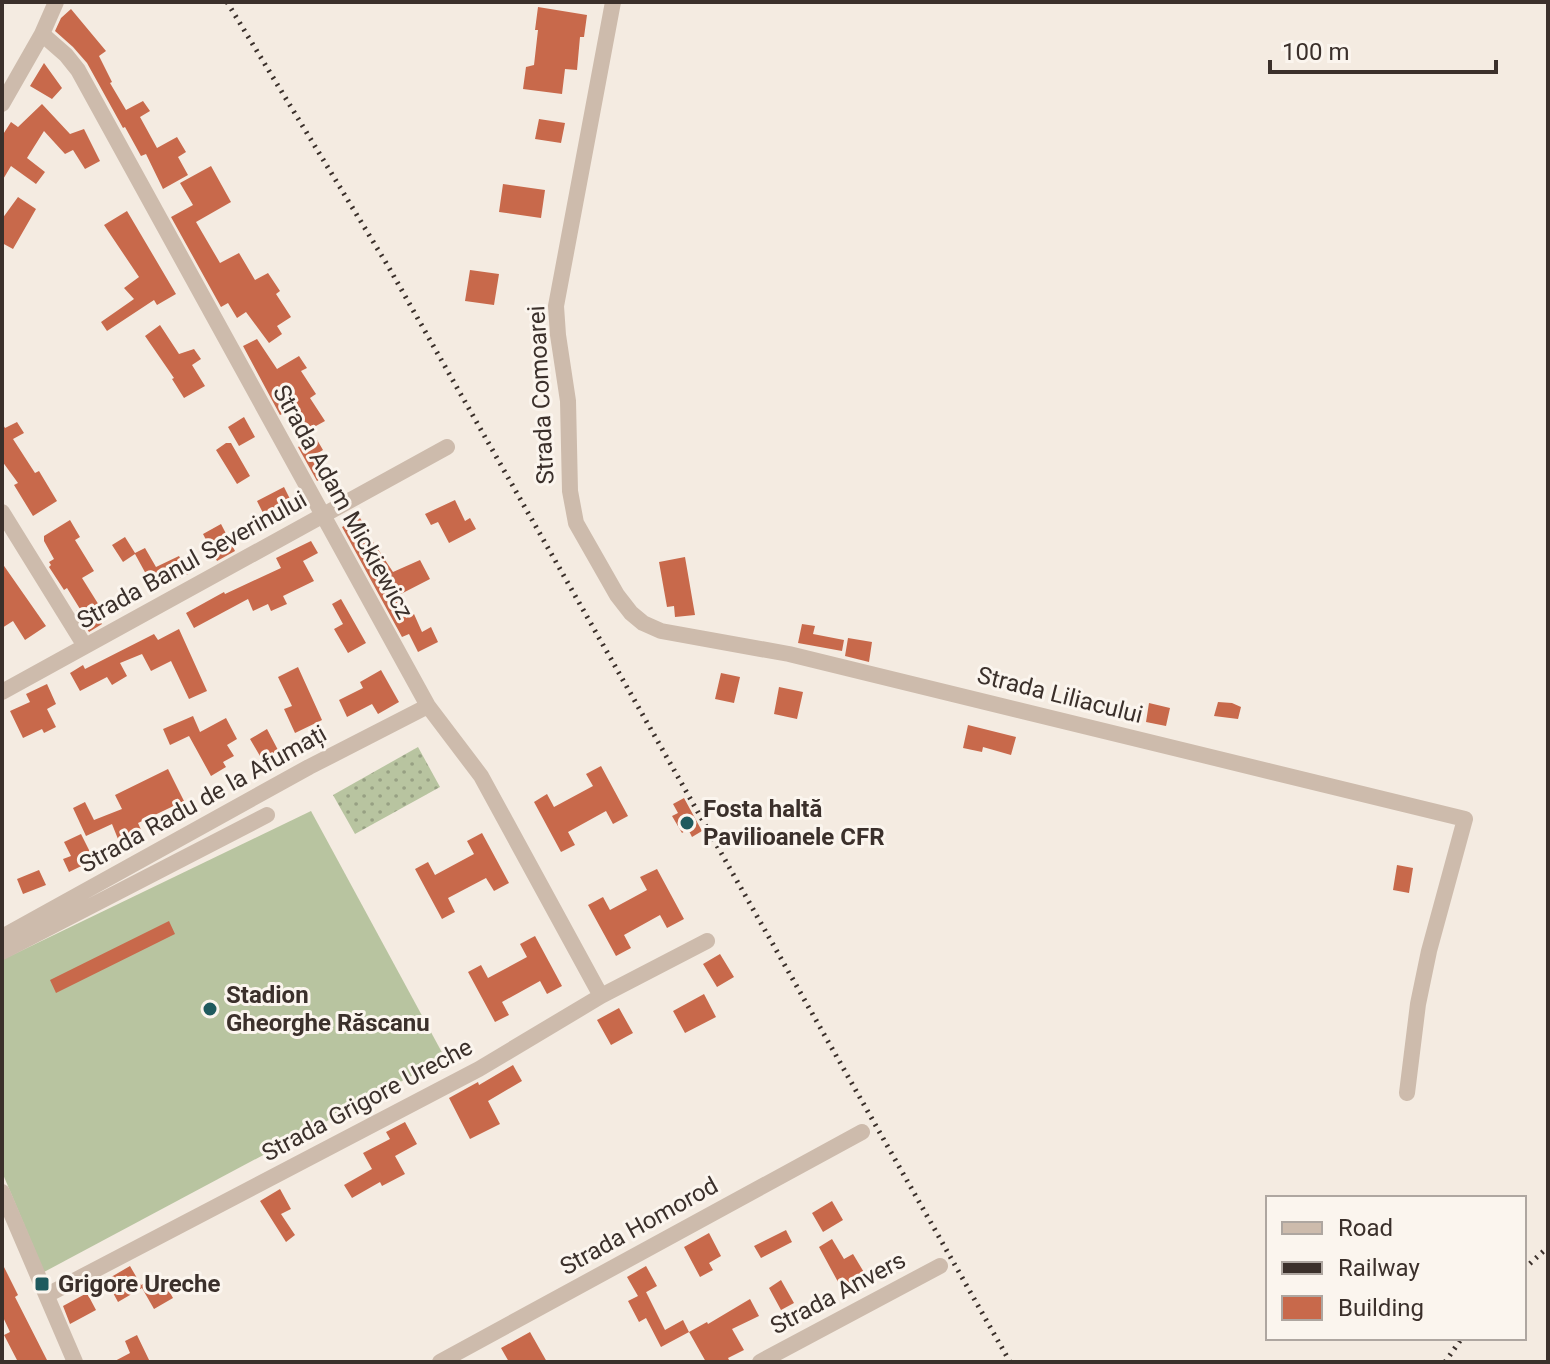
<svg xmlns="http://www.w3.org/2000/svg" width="1550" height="1364" font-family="Roboto,sans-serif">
  <defs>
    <pattern id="green-dots" width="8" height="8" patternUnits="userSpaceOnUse" patternTransform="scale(2)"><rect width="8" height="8" fill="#b8c4a0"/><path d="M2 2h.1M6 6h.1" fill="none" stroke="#97a083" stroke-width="1.8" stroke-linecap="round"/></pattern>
  </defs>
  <rect width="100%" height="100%" fill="#f4ebe1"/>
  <path fill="url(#green-dots)" d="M418,747L440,787L355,834L333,795Z"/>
  <path fill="#b8c4a0" d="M311,811L445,1058L44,1272L2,1172V960Z"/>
  <path fill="#c8694b" d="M538,7L587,15L584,37H580L577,70L565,69L562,94L523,89L526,67L534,65L538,30H535Z
    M71,9L106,51L99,56L112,82L110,83L126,110L143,101L150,111L140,117L157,148L177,137L186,152L178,157L188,175L163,189L146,154L141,156L125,127L123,128L87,63L73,47L55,31L61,18Z
    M44,63L62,88L52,99L30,86Z
    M42,104L70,134L84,129L100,161L85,169L73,150L65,154L44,131L27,158L45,172L36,184L11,166L2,181V136L11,122L18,127Z
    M539,119L565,123L561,143L535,139Z
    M211,166L231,202L196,222L220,263L239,253L255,280L268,273L280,291L276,294L291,317L277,326L282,334L269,343L246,312L237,318L228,303L221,307L171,217L193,205L180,183Z
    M503,184L545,190L541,218L499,212Z
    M18,197L36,209L13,249L2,243V219Z
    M127,211L176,294L157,305L154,300L107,331L101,322L134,299L124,288L139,277L104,225Z
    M470,270L499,274L494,305L465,301Z
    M160,325L179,354L194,349L201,359L192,365L205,386L184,398L172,379L174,378L145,336Z
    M257,339L277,369L299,356L307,368L301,371L316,394L310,398L325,421L305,432L292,409L280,415L243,346Z
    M244,417L255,437L239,446L228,427Z
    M17,422L24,433L13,439L35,473L39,471L57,501L33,516L14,485L18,483L2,461V423L5,428Z
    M316,438L323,450L316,454L329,475L317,481L298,447Z
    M226,443H231L250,476L237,484L216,450Z
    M284,487L295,509L268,523L257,501Z
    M455,500L465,521L470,518L476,529L449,543L438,522L431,525L425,514Z
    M360,518L368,530L366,531L393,572L420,560L430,579L395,597L406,618L414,614L422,632L431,627L438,642L418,652L409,634L402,637L342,527Z
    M70,520L80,537L75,540L94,571L82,578L102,610L95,614L102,624L89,632L76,611L80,609L67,588L64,590L49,567L51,565L49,562L54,559L44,541V536Z
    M221,524L235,551L217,561L203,534Z
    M125,537L135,553L145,548L156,567L179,556L188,574L171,582L169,576L152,585L135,554L123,562L112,545Z
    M311,541L318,553L303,561L314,581L283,596L287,604L271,611L268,604L253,611L248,599L194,628L186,613L224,592L225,594L281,568L276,558Z
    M685,557L695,615L675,617L674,606L667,607L659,562Z
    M2,563L46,626L25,640L13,621L2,628Z
    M341,599L366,643L348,653L334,629L343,624L332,604Z
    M802,624L815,626L813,634L844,640L842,651L798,643Z
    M179,629L207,691L189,699L171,661L151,671L142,654L120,663L127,676L112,685L107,677L80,691L70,673L83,665L85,669L154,634L158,640Z
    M848,638L872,642L869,662L845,656Z
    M298,667L322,720L295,733L284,709L292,706L278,677Z
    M381,670L399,702L378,714L372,704L347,717L339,700L363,688L360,682Z
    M721,673L740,677L734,703L715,699Z
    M47,684L56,704L47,709L56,727L44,733L42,729L23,738L10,711L30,702L26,694Z
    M779,687L803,692L797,719L774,714Z
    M1218,702L1232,703L1241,707L1238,719L1214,716Z
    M1149,703L1170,708L1166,726L1146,722Z
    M193,716L200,732L226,718L237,739L227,745L234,756L223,762L226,767L211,776L189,736L170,745L163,729Z
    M968,725L1016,737L1011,755L983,747L982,752L963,748Z
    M267,729L278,750V754L264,763L250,739Z
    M601,766L628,816L613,824L606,811L568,832L575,845L561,852L534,802L547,794L554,807L593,786L586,774Z
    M168,769L184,801L138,823L143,834L120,844L112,824L86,836L73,808L85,802L94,820L122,809L115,795Z
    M684,798L702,831L692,837L688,829L682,833L672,816L678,813L673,804Z
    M482,833L509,883L494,891L486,878L448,898L455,912L442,919L415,869L428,862L435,875L474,854L467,841Z
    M81,834L94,860L69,872L63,859L71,856L64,842Z
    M1397,865L1413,868L1409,893L1393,890Z
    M657,869L684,919L667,928L660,915L624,935L631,948L616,956L588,905L603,897L610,910L647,890L640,877Z
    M39,870L46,885L23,894L17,879Z
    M169,921L175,934L56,993L50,980Z
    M535,936L562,986L547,994L540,981L502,1002L509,1015L495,1022L468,972L481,965L488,978L527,957L520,944Z
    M720,954L734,977L717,987L703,964Z
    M704,994L716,1017L685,1033L673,1011Z
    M619,1008L633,1033L611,1045L597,1020Z
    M513,1065L522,1081L488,1101L500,1124L470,1139L449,1098L478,1082L479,1085Z
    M405,1122L417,1144L395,1156L405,1174L382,1186L380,1182L352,1198L344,1185L372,1169L363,1153L390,1139L386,1132Z
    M280,1189L291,1209L281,1214L295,1235L286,1242L260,1201Z
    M832,1201L843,1220L823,1232L812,1213Z
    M786,1230L792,1242L761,1258L754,1246Z
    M709,1233L721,1256L709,1263L713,1270L700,1277L684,1247Z
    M832,1239L844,1259L853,1254L868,1279L844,1293L819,1247Z
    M2,1263L18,1295L15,1297L48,1362H18L4,1335L10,1332L2,1315Z
    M130,1266L141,1285L160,1275L173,1298L154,1309L142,1288L118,1302L106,1280Z
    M646,1266L657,1286L641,1295L646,1292L665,1330L683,1320L689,1332L661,1347L646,1318L639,1322L628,1301L638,1296L627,1277Z
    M781,1280L794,1303L781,1310L769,1288Z
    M87,1293L96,1310L70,1324L63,1306Z
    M750,1299L759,1316L732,1329L744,1350L728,1358L730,1362H706L689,1332L707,1322L708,1324Z
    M530,1332L547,1362H509L501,1348Z
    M137,1335L150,1362H113L130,1353L125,1341Z"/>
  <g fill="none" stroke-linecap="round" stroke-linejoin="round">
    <path stroke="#cdbbac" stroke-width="16" d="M613,2L556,306L558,335L568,401L570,491L576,523L617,595L631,613L643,623L661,631L789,654L1465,819L1429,951L1418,1004L1407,1093
      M42,34L66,55L78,70L428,706L481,776L601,996
      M2,104L42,34L56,2
      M2,512L85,646
      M2,692L447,447
      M2,937L309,767L428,706
      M2,952L267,815
      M2,1192L75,1362
      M47,1295L479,1069L601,996L707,941
      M440,1362L862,1132
      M760,1362L940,1266"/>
    <path stroke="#3b302b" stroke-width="5" stroke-dasharray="2 6" stroke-linecap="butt" d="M227,2L388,266L1010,1362
      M1524,1269L1548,1247
      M1445,1362L1462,1338"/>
  </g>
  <g fill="#1f5a5e" stroke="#fbf5ee" stroke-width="3">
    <circle cx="687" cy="823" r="8"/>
    <circle cx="210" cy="1009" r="8"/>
    <rect x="34" y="1276" width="16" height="16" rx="4"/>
  </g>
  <g text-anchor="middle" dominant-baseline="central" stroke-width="6" stroke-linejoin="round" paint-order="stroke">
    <g font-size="24" fill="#3b302b" stroke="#fbf5ee">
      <text transform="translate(541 395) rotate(-93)">Strada Comoarei</text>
      <text transform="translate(343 502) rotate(61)">Strada Adam Mickiewicz</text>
      <text transform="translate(192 560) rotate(-29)">Strada Banul Severinului</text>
      <text transform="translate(1060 695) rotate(14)">Strada Liliacului</text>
      <text transform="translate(203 799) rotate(-29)">Strada Radu de la Afumați</text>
      <text transform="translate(367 1100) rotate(-28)">Strada Grigore Ureche</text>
      <text transform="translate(639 1226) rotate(-29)">Strada Homorod</text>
      <text transform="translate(838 1293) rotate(-28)">Strada Anvers</text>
    </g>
    <g font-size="24" font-weight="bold" fill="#3b302b" stroke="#fbf5ee" text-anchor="start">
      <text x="703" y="809">Fosta haltă<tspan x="703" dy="28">Pavilioanele CFR</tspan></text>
      <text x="226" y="995">Stadion<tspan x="226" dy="28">Gheorghe Răscanu</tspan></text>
      <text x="58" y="1284">Grigore Ureche</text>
    </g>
  </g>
  <rect width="1550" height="1364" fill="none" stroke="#3b302b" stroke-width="8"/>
  <rect x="1266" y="1196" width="260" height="144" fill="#fbf5ee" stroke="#aea6a0" stroke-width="2"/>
  <rect x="1282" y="1222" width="40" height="12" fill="#cdbbac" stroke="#aea6a0" stroke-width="2"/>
  <text x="1338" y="1236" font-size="24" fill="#3b302b">Road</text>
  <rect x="1282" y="1262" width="40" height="12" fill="#3b302b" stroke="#aea6a0" stroke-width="2"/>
  <text x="1338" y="1276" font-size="24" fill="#3b302b">Railway</text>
  <rect x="1282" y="1296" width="40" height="24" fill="#c8694b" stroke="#aea6a0" stroke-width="2"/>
  <text x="1338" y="1316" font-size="24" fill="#3b302b">Building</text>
  <path d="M1270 60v12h226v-12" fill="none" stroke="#3b302b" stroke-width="4"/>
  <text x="1282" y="60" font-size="24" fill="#3b302b" stroke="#fbf5ee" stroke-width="6" paint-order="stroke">100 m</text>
</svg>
